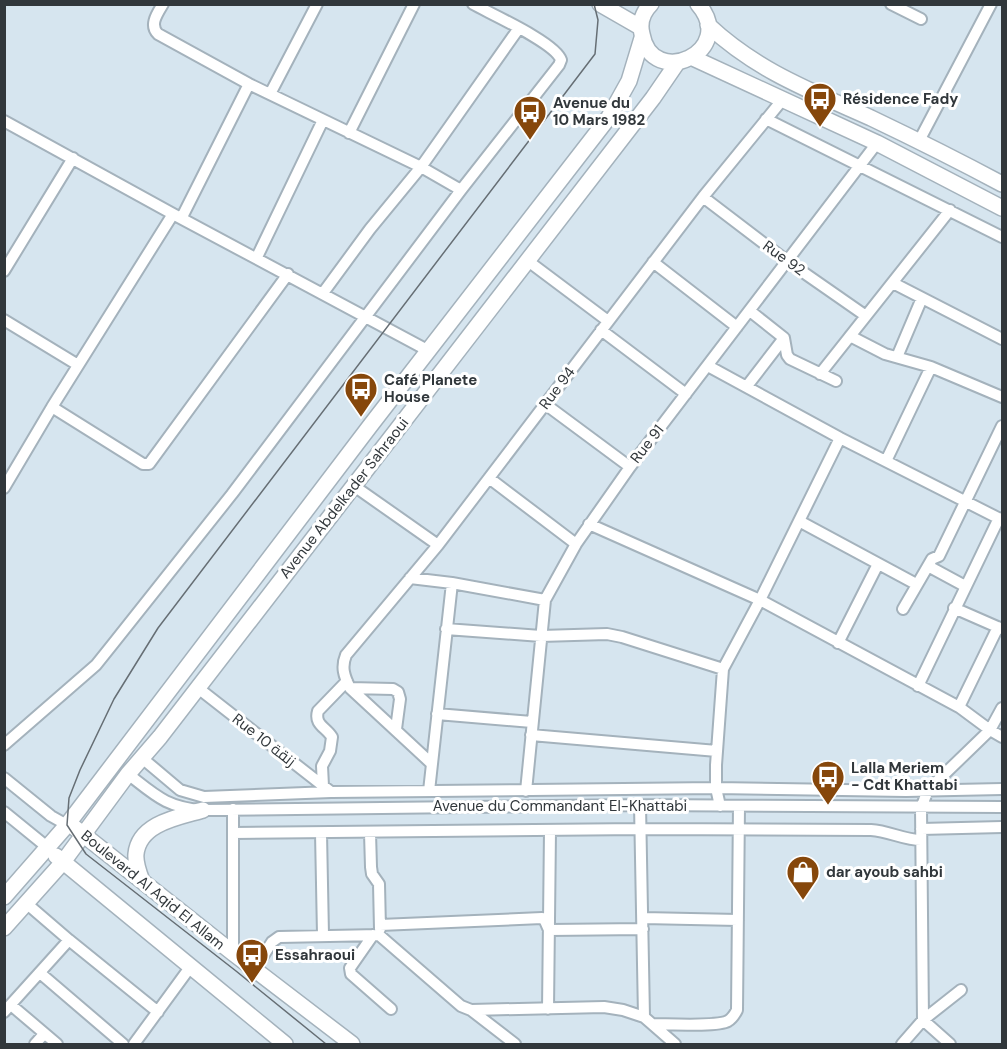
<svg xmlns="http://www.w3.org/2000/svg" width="1007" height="1049" font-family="'DM Sans',Cairo,sans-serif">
  <rect width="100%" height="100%" fill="#d6e5ef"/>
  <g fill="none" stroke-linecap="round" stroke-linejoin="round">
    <g stroke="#a4b2bc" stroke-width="14">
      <path id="street" d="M163,4C157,14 149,25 158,34L249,84L421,167L461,190
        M891,4L921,19
        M270,94L317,4
        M766,119L1002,237
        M4,121L173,214L429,351
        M349,133L414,4
        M919,141L991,4
        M703,197L787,261L866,316
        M182,217L249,84
        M257,257L323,120
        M528,261L608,321
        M653,262L737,327
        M4,271L73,158
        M893,283L1002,339
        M323,293L370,229L421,167L519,28
        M750,311L784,338L787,355L790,359L836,381
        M4,320L78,365
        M601,330L686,394
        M850,336L885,354L931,367L1002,397
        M897,357L922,298
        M708,366L840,438L1002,520
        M820,374L950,210
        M747,386L784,338
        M545,404L630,467
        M52,407L143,464H149L288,274
        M886,461L931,367
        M489,478L576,544
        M354,486L438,545
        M4,488L52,407L173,214
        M799,521L916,584
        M589,524L760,600L959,707L990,730L1002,737
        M928,566L965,586
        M410,578L452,583L545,600
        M954,608L1002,629
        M903,609L932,559L939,556L1002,426
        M446,629L541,636L607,634L622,637L723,669
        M838,643L878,564
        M918,686L999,518
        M198,688L331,792
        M350,688L393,689L398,692L400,699L396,729
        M959,707L998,627
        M437,714L532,722
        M531,735L717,751
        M4,745L96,665L116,640L232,494L461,190L559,65L561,60C556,43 491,14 473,4
        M142,758L180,790L204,797L331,792L716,788L906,791L1002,789
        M432,764L350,688C344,676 341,667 346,655L438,545L703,197L783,99
        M128,774C155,795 167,808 203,810L640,805L1002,807
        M4,778L51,816L67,825
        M323,786L322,766L330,751L332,737C326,727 314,725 318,711L347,681
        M429,791L452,583
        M526,791L545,600L576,544L630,467L877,143
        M640,805L644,1017
        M720,806L716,788V765L723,669L760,600L840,438
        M4,812L47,847
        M921,829L1002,827
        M233,833L641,829L871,830C889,831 904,840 921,840
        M321,833L323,935
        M370,833L371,867L372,874L379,884L380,929
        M26,903L69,940L158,1012
        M643,918L738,920
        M380,925L542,918L545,921L549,930L643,929
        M373,935L350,968L351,974L391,1009
        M233,953V809
        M254,970L272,942L279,937L379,935L461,1006L471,1010L604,1007L623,1010L644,1017L675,1044
        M40,973L123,1044
        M11,1005L57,1044
        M548,1009L550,831
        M471,1010L515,1044
        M4,1012L69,940
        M652,1024C668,1024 717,1027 728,1021C733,1018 735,1014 737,1010L739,806
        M35,1044L44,1034
        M134,1044L191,966
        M902,1044L923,1020L961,990
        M950,1044L923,1020L921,808L928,790L990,730L1002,708"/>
    </g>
    <g stroke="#a4b2bc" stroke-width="18">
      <path id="secondary" d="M600,4L640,27
        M651,4C643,12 639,23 642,34C652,91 739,51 698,4
        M708,25C757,71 811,91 871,118C915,139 959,161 1002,184
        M693,58L877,143L1002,208
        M75,828L233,953L352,1044
        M56,856L285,1044
        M142,881C139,873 135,863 136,854C139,823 179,817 203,810
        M4,897L67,825L370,426L609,117L629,81L642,38
        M4,928L63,862L128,774L160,737L653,98L677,63"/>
    </g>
    <use href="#street" stroke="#fff" stroke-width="10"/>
    <use href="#secondary" stroke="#fff" stroke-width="15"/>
    <path stroke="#666e74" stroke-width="1.5" d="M326,1044L236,971L86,854L67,825L69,798L80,770L114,699L158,628L595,54L598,20L594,4"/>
  </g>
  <defs>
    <g id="bus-pin" transform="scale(1.725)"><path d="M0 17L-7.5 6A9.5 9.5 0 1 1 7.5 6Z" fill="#86470b" stroke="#fff"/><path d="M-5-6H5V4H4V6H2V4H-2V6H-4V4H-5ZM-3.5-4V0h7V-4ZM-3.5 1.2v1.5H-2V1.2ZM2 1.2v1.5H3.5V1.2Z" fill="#fff"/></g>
    <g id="shop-pin" transform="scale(1.725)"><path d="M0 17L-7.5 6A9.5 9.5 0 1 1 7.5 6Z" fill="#86470b" stroke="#fff"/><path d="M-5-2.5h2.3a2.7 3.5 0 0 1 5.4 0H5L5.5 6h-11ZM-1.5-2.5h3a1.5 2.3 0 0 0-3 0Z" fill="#fff"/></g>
  </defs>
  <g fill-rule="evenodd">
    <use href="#bus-pin" x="820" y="99"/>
    <use href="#bus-pin" x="530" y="112"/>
    <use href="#bus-pin" x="361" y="389"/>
    <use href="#bus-pin" x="828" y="777"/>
    <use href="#shop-pin" x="803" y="872"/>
    <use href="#bus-pin" x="252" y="955"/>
  </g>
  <g text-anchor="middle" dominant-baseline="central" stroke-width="6" stroke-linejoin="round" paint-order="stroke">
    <g font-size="15" font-weight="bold" fill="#31373b" stroke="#fff" text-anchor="start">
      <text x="843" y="99">Résidence Fady</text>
      <text x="553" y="103">Avenue du<tspan x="553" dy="17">10 Mars 1982</tspan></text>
      <text x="384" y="380">Café Planete<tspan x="384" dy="17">House</tspan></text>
      <text x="851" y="768">Lalla Meriem<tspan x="851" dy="17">- Cdt Khattabi</tspan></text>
      <text x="826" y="872">dar ayoub sahbi</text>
      <text x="275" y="955">Essahraoui</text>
    </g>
    <g font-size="15" fill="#31373b" stroke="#fff">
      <text transform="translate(784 258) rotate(36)">Rue 92</text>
      <text transform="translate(557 388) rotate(-53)">Rue 94</text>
      <text transform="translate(647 444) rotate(-52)">Rue 91</text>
      <text transform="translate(344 498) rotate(-52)">Avenue Abdelkader Sahraoui</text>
      <text transform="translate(264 740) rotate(38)">Rue 10 زنقة</text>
      <text x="560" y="806">Avenue du Commandant El-Khattabi</text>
      <text transform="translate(153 890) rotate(39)">Boulevard Al Aqid El Allam</text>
    </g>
  </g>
  <rect width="1007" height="1049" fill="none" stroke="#31373b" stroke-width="12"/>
</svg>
